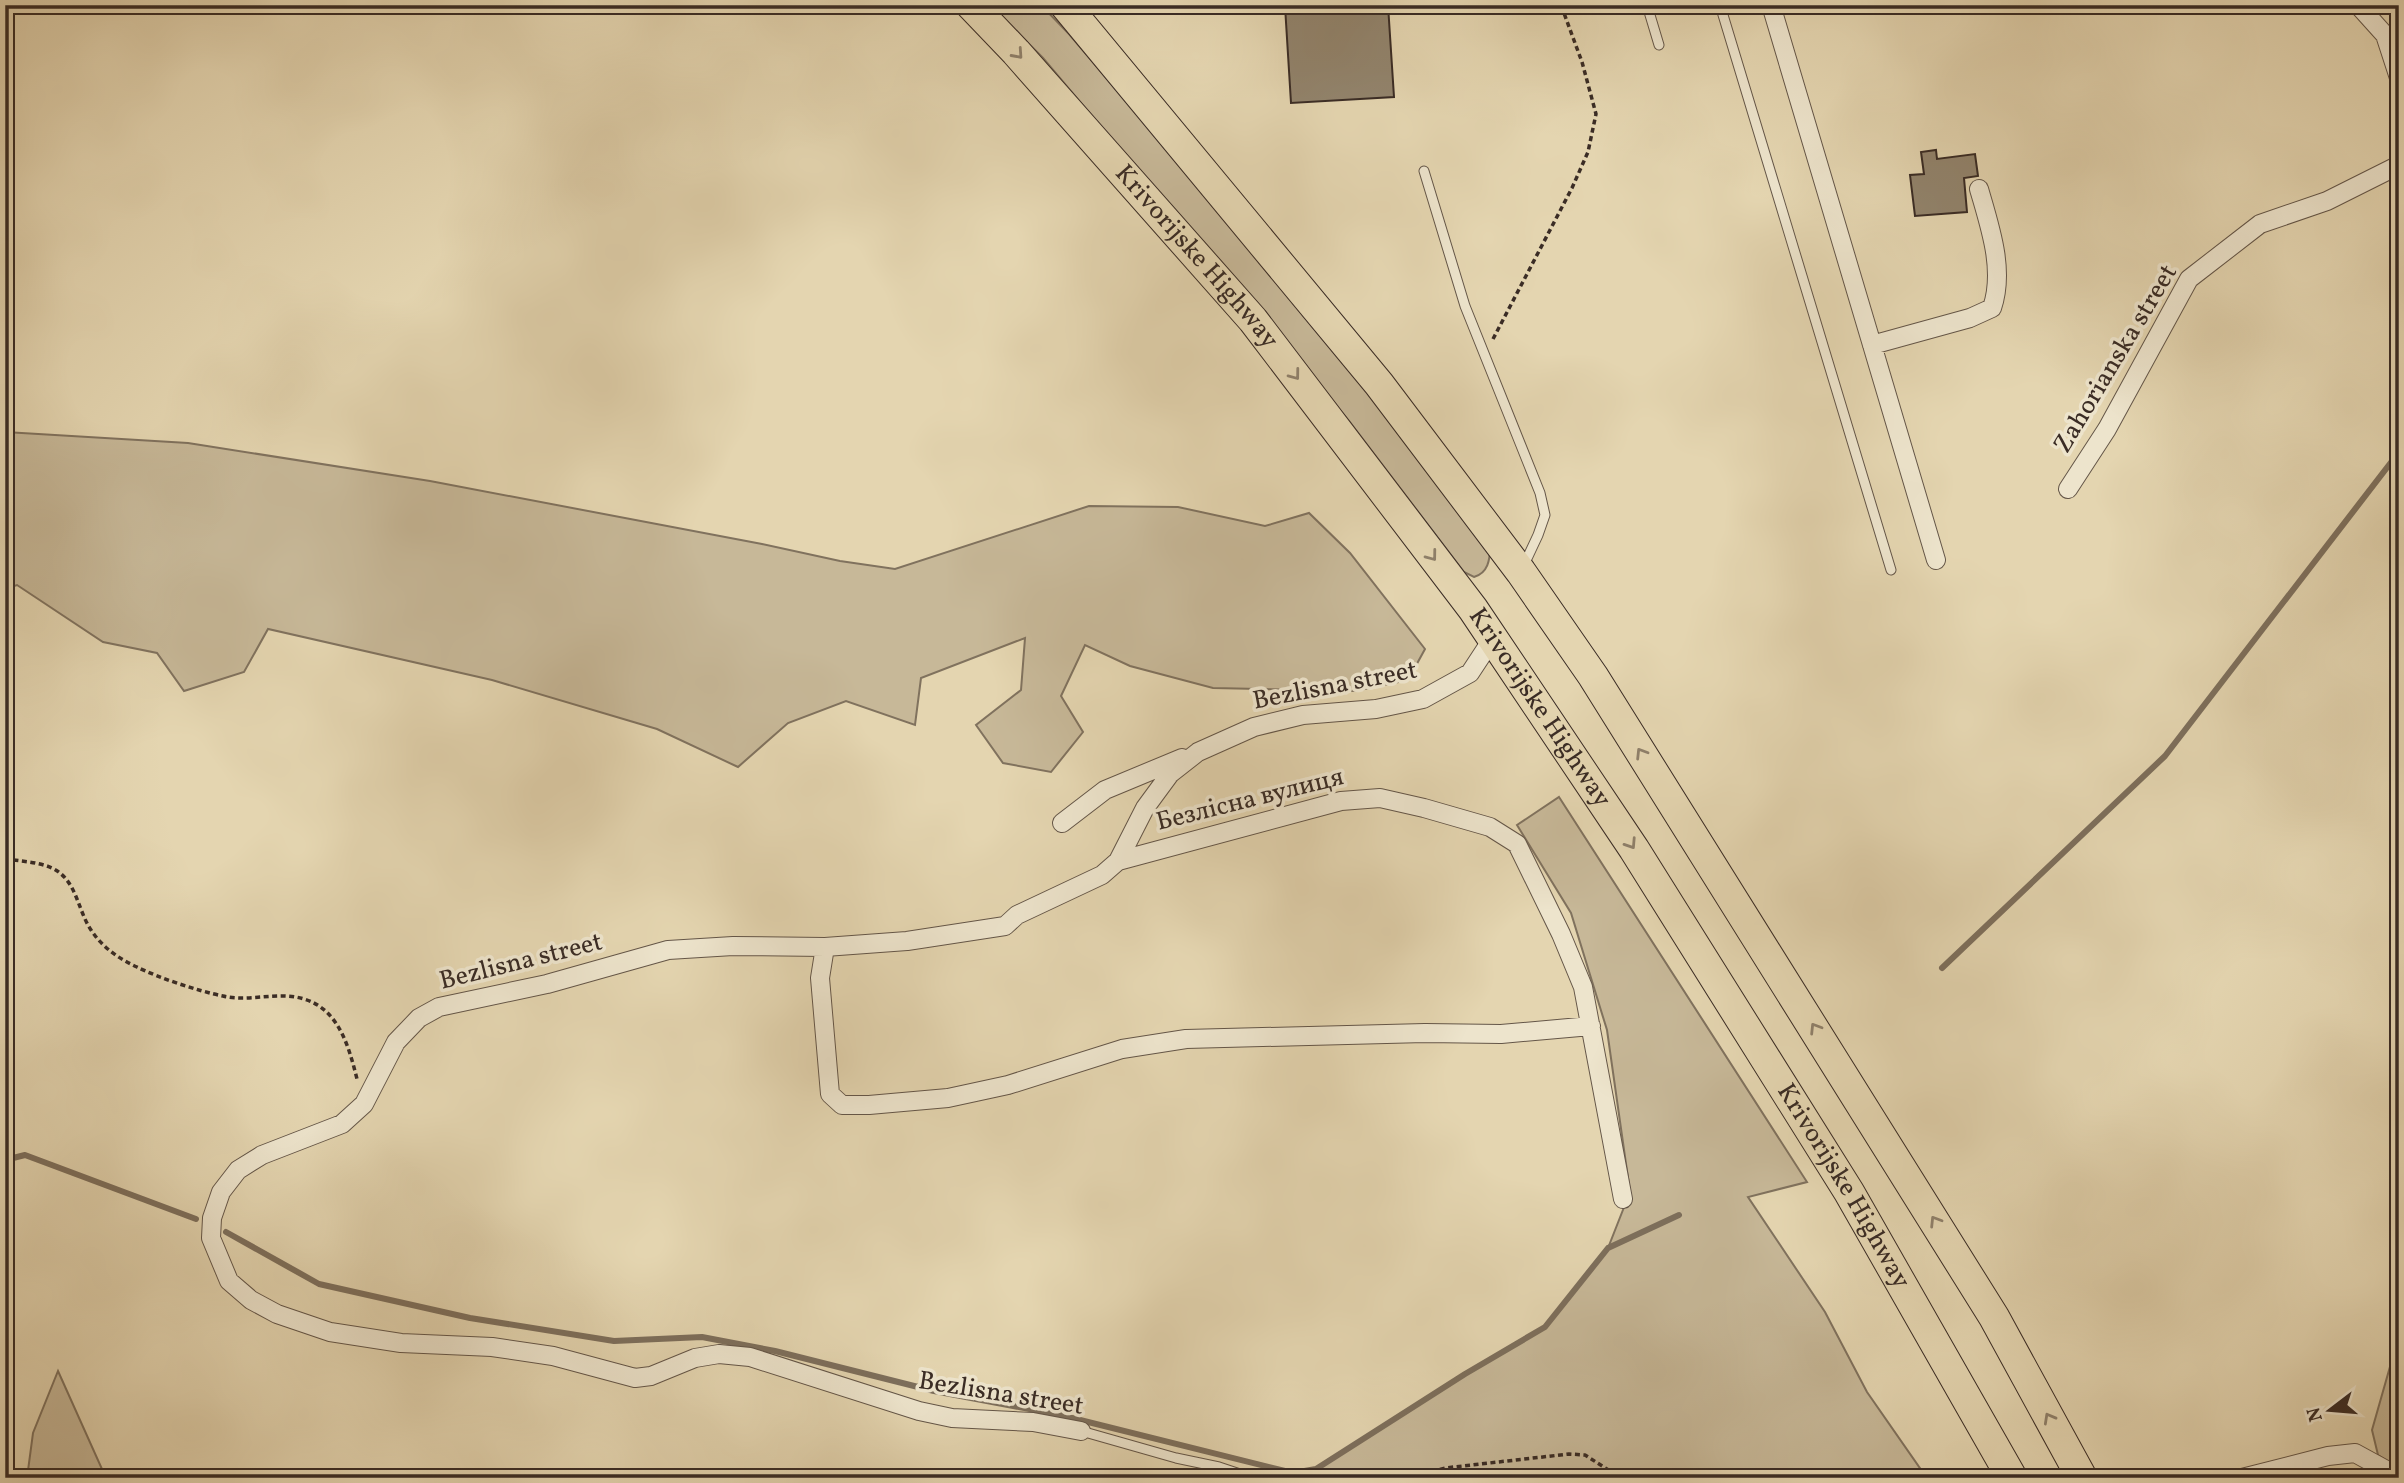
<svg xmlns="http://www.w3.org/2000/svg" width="2404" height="1483" font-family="Vollkorn,serif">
  <rect width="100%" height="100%" fill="#e4d5b0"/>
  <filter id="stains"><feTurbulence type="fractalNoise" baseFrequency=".00286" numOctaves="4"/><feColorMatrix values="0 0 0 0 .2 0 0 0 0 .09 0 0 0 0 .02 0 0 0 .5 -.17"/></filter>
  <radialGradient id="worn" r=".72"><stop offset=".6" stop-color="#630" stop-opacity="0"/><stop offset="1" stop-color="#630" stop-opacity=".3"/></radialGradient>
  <path fill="#c7b898" stroke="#80725e" stroke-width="2" d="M990,5H1041L1069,34L1377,395L1490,547C1490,560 1488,573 1474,577L1464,572L1349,421L1043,58Z
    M5,432L188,443L430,481L762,544L840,561L895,569L1089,506L1178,507L1265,526L1309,513L1350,553L1425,649L1408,680L1355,691L1213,688L1130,666L1085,645L1061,696L1083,732L1051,772L1003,763L976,725L1021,690L1025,638L921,678L915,725L846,701L788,723L738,767L657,729L492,680L268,629L244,672L184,691L157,653L103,642L17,585L5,589Z
    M1559,797L1807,1182L1748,1197L1825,1312L1867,1392L1922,1471L1929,1478H1316V1469L1465,1374L1545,1327L1608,1248L1630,1192L1607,1030L1571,913L1517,825Z
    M2399,1335V1469L2378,1455L2372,1430Z
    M58,1371L106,1478H27L33,1433Z"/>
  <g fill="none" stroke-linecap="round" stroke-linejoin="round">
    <path stroke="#7d6f5c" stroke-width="6" d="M1942,968L2165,756L2399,452
      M5,1160L25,1155L196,1219
      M226,1232L319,1284L470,1318L614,1341L702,1337L775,1351L934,1391L1056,1414L1293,1473L1316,1469
      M1322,1478L1316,1469L1465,1374L1545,1327L1608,1248L1679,1215"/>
  </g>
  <path fill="#92846d" stroke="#3a2c25" stroke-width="2" d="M1302,5H1388L1394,97L1291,103L1285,6Z
    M1936,150L1937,159L1975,154L1978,176L1964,178L1967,212L1915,216L1910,175L1924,174L1921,152Z"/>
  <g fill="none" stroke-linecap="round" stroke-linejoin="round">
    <g stroke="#645648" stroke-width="11">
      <path id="service" d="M1647,5L1659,45
        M1720,5L1891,570
        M1424,171L1465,306L1540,493L1545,515L1538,535L1523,567
        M1081,1431L1176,1458L1219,1467L1252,1478"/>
    </g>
    <g stroke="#645648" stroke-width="20">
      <path id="minor" d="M1771,5L1936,560
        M2358,5L2385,35L2399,78
        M1872,345L1970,318L1992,308C2005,270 1990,227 1979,189
        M2068,489L2107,429L2189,279L2260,224L2327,201L2399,165
        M1062,823L1105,790L1182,758
        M1118,861L1341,801L1380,798L1424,808L1490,827L1517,844L1561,934L1583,987L1623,1199
        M825,947L820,978L830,1094L842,1105H869L948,1098L1008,1085L1122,1049L1186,1039L1425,1033L1501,1034L1591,1026
        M1081,1431L1033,1422L952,1418L919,1411L750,1357L719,1354L695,1358L651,1376L635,1378L553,1356L492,1347L401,1343L330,1332L277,1314L251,1300L229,1281L211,1238L212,1218L221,1192L238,1170L262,1155L342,1124L364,1104L396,1042L419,1018L439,1007L547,984L668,950L733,946L825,947L907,941L1005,926L1017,915L1102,875L1118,861L1145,808L1170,774L1198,752L1254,727L1303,715L1376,709L1423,699L1470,673L1493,638
        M2242,1478L2328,1456L2355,1453L2399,1477"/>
    </g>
    <g stroke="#3a2c25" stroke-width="32">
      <g id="trunk">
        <path id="s1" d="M971,5L1016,52L1253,320L1473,609L1634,849L1849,1192L2012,1478"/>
        <path d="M1065,5L1379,384L1521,572L1593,676L1994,1317L2082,1478"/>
      </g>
    </g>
    <path stroke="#3a2c25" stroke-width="3.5" stroke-dasharray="5 3.5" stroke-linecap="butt" d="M1493,339L1572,188L1588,152L1596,114L1582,62L1561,5
      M5,859C20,861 39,862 52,868C77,880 77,909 91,930C102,947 119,959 137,967C159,978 198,991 223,996C244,1001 266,995 287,996C335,999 347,1039 357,1079
      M1407,1478L1445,1468L1569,1454L1585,1455L1621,1478"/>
    <use href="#service" stroke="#ede4cc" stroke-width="9"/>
    <use href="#minor" stroke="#ede4cc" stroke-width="18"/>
    <use href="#trunk" stroke="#e4d5b0" stroke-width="30"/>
  </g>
  <defs><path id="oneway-chevron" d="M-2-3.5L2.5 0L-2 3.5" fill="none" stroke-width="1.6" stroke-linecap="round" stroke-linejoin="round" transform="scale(1.75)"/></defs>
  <g stroke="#8f806a">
    <use href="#oneway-chevron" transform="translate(1018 54) rotate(48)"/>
    <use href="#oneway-chevron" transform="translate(1295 375) rotate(53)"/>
    <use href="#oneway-chevron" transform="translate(1432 556) rotate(53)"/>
    <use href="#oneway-chevron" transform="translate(1641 753) rotate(-122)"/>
    <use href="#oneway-chevron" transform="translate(1631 844) rotate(57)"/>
    <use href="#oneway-chevron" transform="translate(1815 1028) rotate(-122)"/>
    <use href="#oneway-chevron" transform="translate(1935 1221) rotate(-122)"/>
    <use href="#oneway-chevron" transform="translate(2049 1418) rotate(-119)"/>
  </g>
  <g text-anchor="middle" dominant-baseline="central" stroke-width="7" stroke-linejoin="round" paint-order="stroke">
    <g font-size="26" fill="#3a2c25" stroke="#ede4cc">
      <text stroke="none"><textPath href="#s1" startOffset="338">Krivorijske Highway</textPath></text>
      <text transform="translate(2116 359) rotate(-59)">Zahorianska street</text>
      <text transform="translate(1335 686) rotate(-11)">Bezlisna street</text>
      <text stroke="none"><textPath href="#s1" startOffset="905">Krivorijske Highway</textPath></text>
      <text transform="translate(1250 800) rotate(-14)">Безлісна вулиця</text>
      <text transform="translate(521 962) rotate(-14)">Bezlisna street</text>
      <text stroke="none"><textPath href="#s1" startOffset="1472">Krivorijske Highway</textPath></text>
      <text transform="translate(1001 1394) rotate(9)">Bezlisna street</text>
    </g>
  </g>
  <rect width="2404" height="1483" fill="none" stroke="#e4d5b0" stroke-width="28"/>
  <rect x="7" y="7" width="2390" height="1469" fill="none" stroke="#3a2c25" stroke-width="3.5"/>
  <rect x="14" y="14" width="2376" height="1455" fill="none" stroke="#3a2c25" stroke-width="2"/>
  <g transform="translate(2330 1410) rotate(254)" stroke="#ede4cc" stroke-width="5" paint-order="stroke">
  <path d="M0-5L12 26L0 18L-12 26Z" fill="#3a2c25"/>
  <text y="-10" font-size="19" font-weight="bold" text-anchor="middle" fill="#3a2c25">N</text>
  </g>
  <rect width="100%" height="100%" filter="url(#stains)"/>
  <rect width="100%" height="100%" fill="url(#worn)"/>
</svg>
